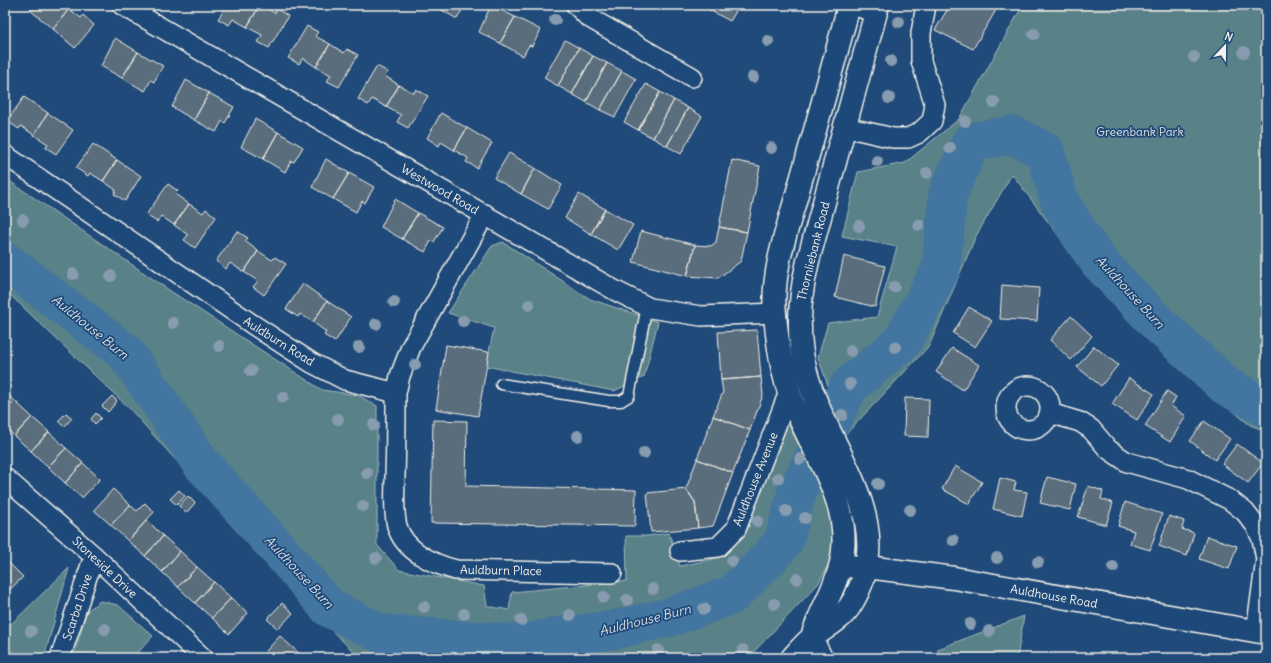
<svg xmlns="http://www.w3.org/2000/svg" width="1271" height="663" font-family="Delius,sans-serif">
  <rect width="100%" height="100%" fill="#1f4a7a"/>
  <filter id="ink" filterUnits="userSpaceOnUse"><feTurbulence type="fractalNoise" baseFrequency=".025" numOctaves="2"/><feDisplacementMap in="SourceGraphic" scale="8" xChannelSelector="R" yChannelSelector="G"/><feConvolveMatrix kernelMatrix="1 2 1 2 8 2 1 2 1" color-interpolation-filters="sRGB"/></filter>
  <g filter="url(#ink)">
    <path fill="#588188" stroke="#a6b9b8" d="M1023,5H1266V431L1250,425L1174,362L1125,306L1071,237L1064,243L1012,174L976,236L929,346L845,435L818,357L828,323L877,317L897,247L842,236L858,172L905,163L959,119Z
      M5,178L172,292L322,390L358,395L377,406V545L399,570L484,586L487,606L509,610L512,592L627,581L626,536H647L669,533L680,566L714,559L737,541L786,419L836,520L832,558L818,584L748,658H360L319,618L333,597L234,487L184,424L153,375L122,341L89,311L46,279L5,244Z
      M503,242L590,299L658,322L644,377L614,391L486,366L494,328L448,313L492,246Z
      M5,267L131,377L201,472L307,595L302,601L130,409L5,290Z
      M69,568L44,658H21L5,646V630Z
      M100,601L118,605L153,636L133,658H73L87,611Z
      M1024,616L1017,658H938V649Z"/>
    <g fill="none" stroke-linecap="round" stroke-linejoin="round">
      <path stroke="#42759f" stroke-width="39" d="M5,261L126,353L201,463L287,559L329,608L382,634L521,644L562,636L613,630L670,617L732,595L767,560L784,541L797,492L849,386L902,342L941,269L948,194L971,142L1012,135L1045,151L1060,202L1080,235L1099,262L1157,323L1226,386L1266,408"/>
    </g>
    <path fill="#5a6d7c" stroke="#f4f1e8" d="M34,5H64L69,9L53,29L30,10Z
      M227,5H260L247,27L233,19L229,25L218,19Z
      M260,5L275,13L277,9L288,16L269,48L258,42L262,35L247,27Z
      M435,5H468L466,9L463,8L457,19L435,6Z
      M491,5L515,17L500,43L479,32Z
      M702,5H717L713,12Z
      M717,5H740L730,21L713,12Z
      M950,5H999L973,49L935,30Z
      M69,9L81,18L83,15L94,25L75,48L53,29Z
      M515,17L541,30L532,46L529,45L523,56L500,43Z
      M307,26L318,32L315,36L330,44L316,67L303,58L299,64L288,58Z
      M115,38L138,52L122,78L101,66Z
      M565,40L579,48L558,86L544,78Z
      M330,44L344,53L347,49L358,55L339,87L327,81L331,75L316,67Z
      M579,48L593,56L572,94L558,86Z
      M138,52L163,66L154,82L151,80L145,91L122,78Z
      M593,56L607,63L586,102L572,94Z
      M607,63L622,71L600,110L586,102Z
      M377,66L388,72L385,76L399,85L386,107L372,99L368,105L358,99Z
      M622,71L636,79L615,117L600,110Z
      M186,80L209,93L194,120L172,107Z
      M646,84L660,92L638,130L624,122Z
      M399,85L414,93L416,89L428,96L408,128L397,122L401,115L386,107Z
      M660,92L674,100L653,138L638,130Z
      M209,93L234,107L225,123L222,121L216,132L194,120Z
      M24,97L48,113L34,135L21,126L19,129L7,121Z
      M674,100L688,108L667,146L653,138Z
      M688,108L702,116L681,154L667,146Z
      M48,113L73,130L56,154L45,147L48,144L34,135Z
      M441,113L467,128L454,150L441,142L439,146L427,138Z
      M255,119L278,132L263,159L241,147Z
      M467,128L492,143L477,168L466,162L468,158L454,150Z
      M278,132L303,147L294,162L291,161L285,172L263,159Z
      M93,144L117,160L103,181L90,173L88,176L76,168Z
      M509,153L535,168L521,194L494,178Z
      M326,159L349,173L333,199L312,187Z
      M117,160L141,176L125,201L114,194L116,190L103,181Z
      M732,160L760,166L747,232L719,227Z
      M535,168L562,185L548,209L521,194Z
      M349,173L374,187L365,203L362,201L356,212L333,199Z
      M168,184L178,191L175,194L189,204L174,225L161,216L157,222L146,215Z
      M579,194L605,209L591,234L565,218Z
      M395,199L418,213L402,239L381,227Z
      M189,204L203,213L206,209L216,217L195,248L184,240L188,235L174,225Z
      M605,209L633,225L618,250L591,234Z
      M418,213L443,227L434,242L431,241L425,252L402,239Z
      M719,227L747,232L741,261L718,278L687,276L695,245L711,246L716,242Z
      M237,231L248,238L245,241L258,251L244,272L230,263L226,269L216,261Z
      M641,231L695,245L687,276L633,262Z
      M258,251L272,260L275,257L286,264L264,295L253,287L258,281L244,272Z
      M844,256L885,266L875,307L835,297Z
      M303,284L327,301L313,322L300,314L298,317L286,309Z
      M1002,285L1039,288L1037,321L1000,319Z
      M327,301L351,317L335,342L324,335L326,332L313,322Z
      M969,307L992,321L975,347L953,333Z
      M1071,316L1092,336L1071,360L1050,340Z
      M757,330L761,377L721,380L718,332Z
      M446,345L489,352L478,416L436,409Z
      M1094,346L1118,365L1101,386L1077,367Z
      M952,348L979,365L963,390L936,372Z
      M761,377L763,395L750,430L713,416L723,392L721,380Z
      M1129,378L1154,394L1137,420L1112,404Z
      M1167,391L1176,397L1171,406L1186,416L1170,442L1145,426Z
      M5,392L15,401L5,411Z
      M112,396L117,401L108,412L102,406Z
      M905,398L929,399L928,437L904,436Z
      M15,401L32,417L14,436L5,428V411Z
      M66,413L72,418L64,427L58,421Z
      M96,413L101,418L95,424L91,419Z
      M713,416L750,430L733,473L697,459Z
      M32,417L49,432L31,451L14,436Z
      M433,420L467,421L466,486L636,490L635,526L431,523Z
      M1204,421L1230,439L1215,460L1190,441Z
      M49,432L66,448L48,467L31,451Z
      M1237,444L1263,463L1248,483L1222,464Z
      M66,448L83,463L65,483L48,467Z
      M697,459L733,473L713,526L698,528L695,502L686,489Z
      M83,463L100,479L82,498L65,483Z
      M955,466L982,482L969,504L942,489Z
      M1047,477L1076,484L1070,510L1040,503Z
      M1000,478L1016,482L1014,490L1027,492L1022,516L993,509Z
      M1088,486L1103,491L1101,499L1113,503L1106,525L1078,517Z
      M113,489L130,505L111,525L94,510Z
      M686,489L695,502L698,528L651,532L647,493Z
      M179,490L185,496L177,505L170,499Z
      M188,496L195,503L186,513L179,506Z
      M1125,502L1162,514L1150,550L1130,544L1134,531L1118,526Z
      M145,503L154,512L128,541L111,525L130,505L137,511Z
      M1169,516L1184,521L1182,529L1194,533L1187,556L1159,546Z
      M147,520L163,536L145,556L128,541Z
      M163,536L180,551L162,572L145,556Z
      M1207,536L1237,546L1229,569L1199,559Z
      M180,551L197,567L178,587L162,572Z
      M5,559L23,577L5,594Z
      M197,567L214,582L195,603L178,587Z
      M214,582L231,598L212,618L195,603Z
      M231,598L248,613L229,634L212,618Z
      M282,603L293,613L278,629L267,619Z
      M280,636L304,658H267L269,656L265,652Z"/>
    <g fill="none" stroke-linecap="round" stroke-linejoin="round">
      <g stroke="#f4f1e8" stroke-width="13">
        <path id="service" d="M501,384L609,401H621L629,396L647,306"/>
      </g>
      <g stroke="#f4f1e8" stroke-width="22">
        <path id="minor" d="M122,5L616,291L650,308L701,316L775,313
          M576,5L588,17L692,77
          M853,5L876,13
          M845,127L893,138H908L919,133L932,121L935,105L921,61V33L926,5
          M5,155L252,324L312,363L345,380L396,393L400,376L411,347L485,214
          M1006 408a22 22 0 1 1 44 0a22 22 0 1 1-44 0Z
          M396,393C396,421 396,449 395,476C395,492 393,510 397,526C404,551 433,564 456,570L612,573
          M1050,413L1080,422L1091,429L1108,449L1127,462L1188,479L1230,500L1245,512L1256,526L1262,539L1266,559L1256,632
          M5,478L94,556L203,658
          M680,551L718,547L736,529L789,392
          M812,637L823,658
          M60,658L94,556"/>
      </g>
      <g stroke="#f4f1e8" stroke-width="25">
        <path id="tertiary" d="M841,566L867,567L954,578L1266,633"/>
      </g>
      <g stroke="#f4f1e8" stroke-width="25">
        <path id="secondary" d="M812,637C821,607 840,583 843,550C849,493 806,445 789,392C781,368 777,339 775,314C771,271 788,228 799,187C816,127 833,66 849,5
          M792,658C799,651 805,642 813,637C826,627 841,620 850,606C903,524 827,451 806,372C796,335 799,298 808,261L878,5"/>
      </g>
      <use href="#service" stroke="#1f4a7a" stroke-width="10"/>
      <use href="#minor" stroke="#1f4a7a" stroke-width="19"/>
      <use href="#tertiary" stroke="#1f4a7a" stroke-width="22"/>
      <use href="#secondary" stroke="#1f4a7a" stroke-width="22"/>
    </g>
    <g fill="#889caf">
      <circle cx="555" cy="20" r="6"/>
      <circle cx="899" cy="22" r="6"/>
      <circle cx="1034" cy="34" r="6"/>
      <circle cx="768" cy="41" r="6"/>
      <circle cx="1244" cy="52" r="6"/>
      <circle cx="1194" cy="57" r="6"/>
      <circle cx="891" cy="61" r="6"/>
      <circle cx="753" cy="77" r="6"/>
      <circle cx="889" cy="98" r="6"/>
      <circle cx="994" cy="102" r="6"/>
      <circle cx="965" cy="121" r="6"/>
      <circle cx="771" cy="148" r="6"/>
      <circle cx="950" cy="148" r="6"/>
      <circle cx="877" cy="161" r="6"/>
      <circle cx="927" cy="173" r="6"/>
      <circle cx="23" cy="220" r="6"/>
      <circle cx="919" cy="225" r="6"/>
      <circle cx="859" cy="226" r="6"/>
      <circle cx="73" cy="274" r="6"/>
      <circle cx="111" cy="276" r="6"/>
      <circle cx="894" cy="287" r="6"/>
      <circle cx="394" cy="302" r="6"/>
      <circle cx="529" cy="305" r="6"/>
      <circle cx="463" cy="321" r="6"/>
      <circle cx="173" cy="323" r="6"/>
      <circle cx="376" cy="324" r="6"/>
      <circle cx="219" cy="346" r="6"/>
      <circle cx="359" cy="347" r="6"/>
      <circle cx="895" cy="347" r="6"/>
      <circle cx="851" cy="351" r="6"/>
      <circle cx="415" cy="365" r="6"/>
      <circle cx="251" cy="371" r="6"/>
      <circle cx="850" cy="384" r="6"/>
      <circle cx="283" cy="397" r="6"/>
      <circle cx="842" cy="415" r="6"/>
      <circle cx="338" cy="419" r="6"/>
      <circle cx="374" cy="425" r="6"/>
      <circle cx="578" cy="436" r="6"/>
      <circle cx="644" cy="453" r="6"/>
      <circle cx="800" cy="459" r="6"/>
      <circle cx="367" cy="473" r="6"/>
      <circle cx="778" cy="478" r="6"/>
      <circle cx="878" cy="484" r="6"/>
      <circle cx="363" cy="506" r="6"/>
      <circle cx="910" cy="510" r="6"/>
      <circle cx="786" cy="511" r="6"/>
      <circle cx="805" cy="518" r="6"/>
      <circle cx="757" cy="521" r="6"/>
      <circle cx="953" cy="540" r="6"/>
      <circle cx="376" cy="558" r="6"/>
      <circle cx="997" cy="558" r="6"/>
      <circle cx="732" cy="561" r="6"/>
      <circle cx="1038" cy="562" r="6"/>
      <circle cx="1113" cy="567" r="6"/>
      <circle cx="797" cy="579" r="6"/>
      <circle cx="653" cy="589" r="6"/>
      <circle cx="604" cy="597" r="6"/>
      <circle cx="627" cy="600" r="6"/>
      <circle cx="774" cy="604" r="6"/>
      <circle cx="424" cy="607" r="6"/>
      <circle cx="704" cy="609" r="6"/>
      <circle cx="464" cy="614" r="6"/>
      <circle cx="570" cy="615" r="6"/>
      <circle cx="521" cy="620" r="6"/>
      <circle cx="970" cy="624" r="6"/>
      <circle cx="105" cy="629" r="6"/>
      <circle cx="31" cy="631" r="6"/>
      <circle cx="989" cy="631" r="6"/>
      <circle cx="658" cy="650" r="6"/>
      <circle cx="743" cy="650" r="6"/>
    </g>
  </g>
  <g text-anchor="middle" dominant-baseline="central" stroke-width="3.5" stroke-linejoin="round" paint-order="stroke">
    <g font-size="12" fill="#dde0da" stroke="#1f4a7a">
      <text x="1140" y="131">Greenbank Park</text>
    </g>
    <g font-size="12" fill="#f4f1e8" stroke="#1f4a7a">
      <text transform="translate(440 189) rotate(30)">Westwood Road</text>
      <text transform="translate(813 251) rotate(-76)">Thornliebank Road</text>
      <text transform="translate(279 341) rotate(32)">Auldburn Road</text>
      <text transform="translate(755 479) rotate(-68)">Auldhouse Avenue</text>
      <text transform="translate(105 567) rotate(43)">Stoneside Drive</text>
      <text transform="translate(501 570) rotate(1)">Auldburn Place</text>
      <text transform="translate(1054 596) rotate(10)">Auldhouse Road</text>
      <text transform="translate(77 607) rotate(-72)">Scarba Drive</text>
    </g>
    <g font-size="13" font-style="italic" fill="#d9dedd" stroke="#1f4a7a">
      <text transform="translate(1130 292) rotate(47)">Auldhouse Burn</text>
      <text transform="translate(90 327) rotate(39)">Auldhouse Burn</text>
      <text transform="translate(299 572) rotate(47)">Auldhouse Burn</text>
      <text transform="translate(645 620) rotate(-14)">Auldhouse Burn</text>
    </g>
  </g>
  <rect width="1271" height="663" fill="none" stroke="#1f4a7a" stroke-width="20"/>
  <rect x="10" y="10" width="1251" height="643" fill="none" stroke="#f4f1e8" stroke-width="1.5" filter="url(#ink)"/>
  <g transform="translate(1225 46) rotate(22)" stroke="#1f4a7a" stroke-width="3" paint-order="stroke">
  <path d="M0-3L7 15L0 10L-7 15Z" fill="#f4f1e8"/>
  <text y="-6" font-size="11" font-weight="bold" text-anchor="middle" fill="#f4f1e8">N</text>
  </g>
</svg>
